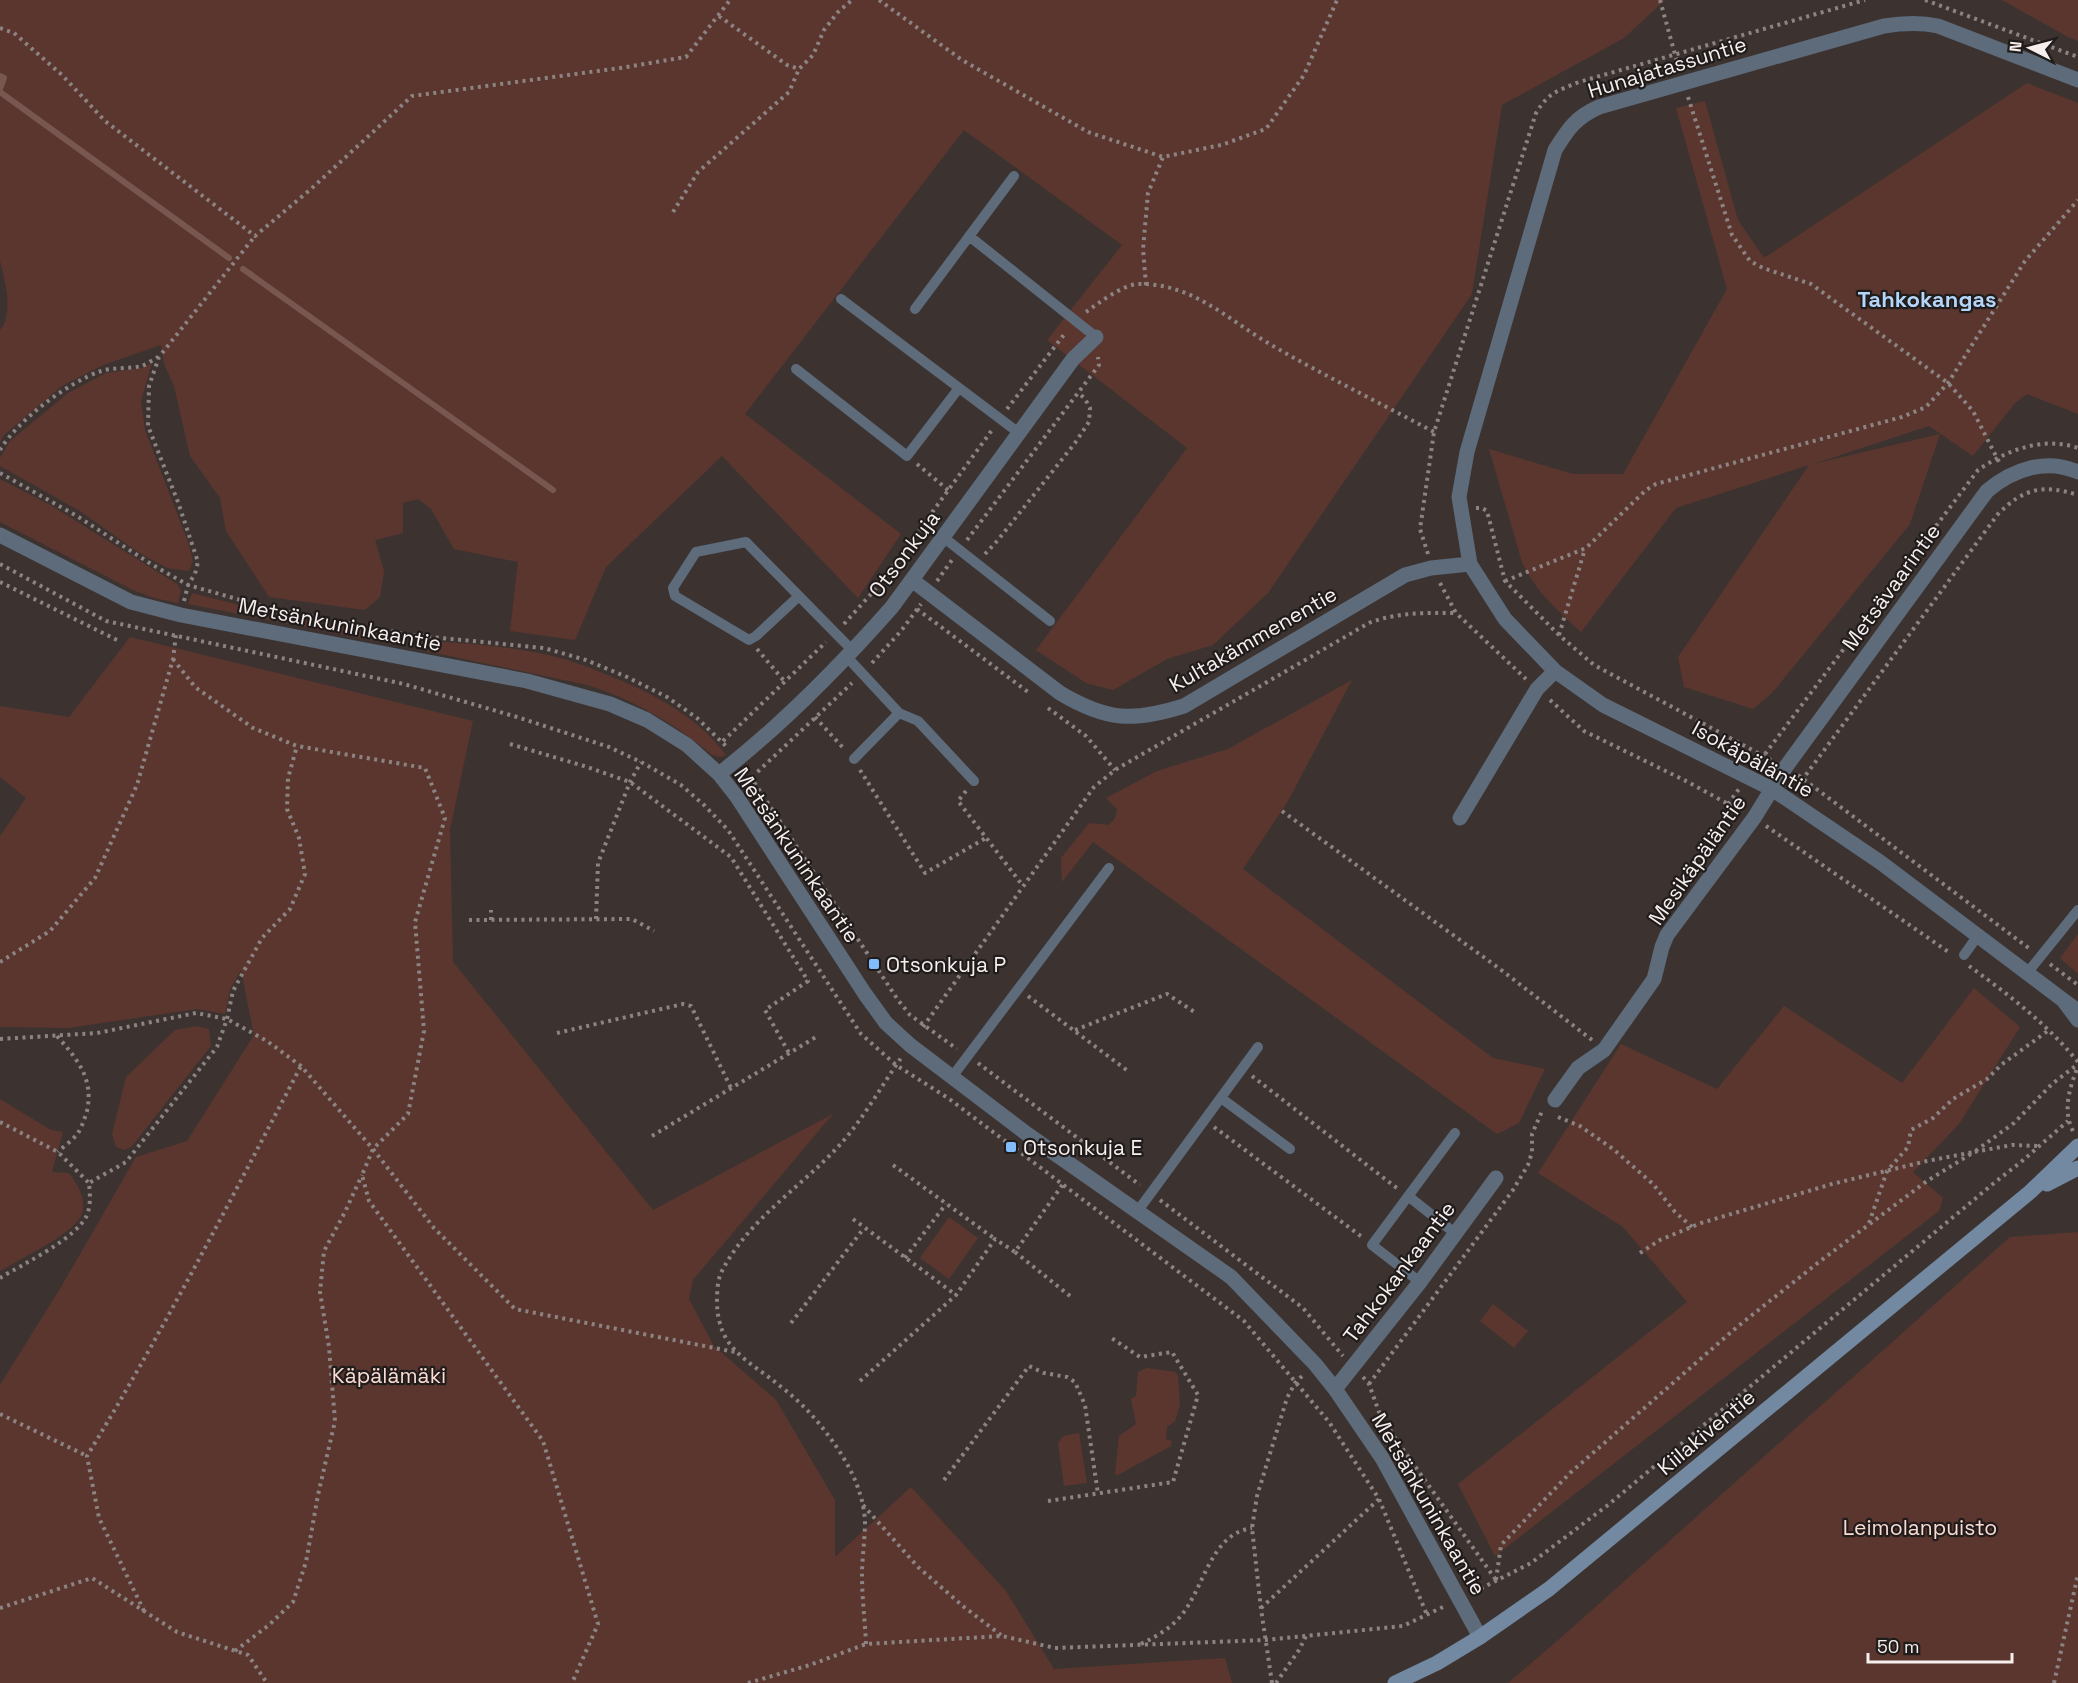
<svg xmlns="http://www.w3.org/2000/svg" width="2078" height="1683" font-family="'Space Grotesk',sans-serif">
  <rect width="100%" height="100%" fill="#3c3331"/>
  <path fill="#5b362e" d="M0,0H1665L1624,38L1502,105L1472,294L1268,593L1213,645L1167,659L1113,690L1086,683L1036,650L1187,448L1047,340L1122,245L964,130L745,414L901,534L858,598L722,456L606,567L575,640L510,631L518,562L454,549L431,509L418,499L403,503V533L375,540L384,571L380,597L365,610L269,597L226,531L220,498L190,456L174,386L164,364L161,345L103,365L62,386L4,435L0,442V330C14,314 5,280 0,261Z
    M2002,0H2078V41L2068,37Z
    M2027,83L2078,103V414L2027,394L2015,403L1973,456L1929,426L1813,464L1940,434L1910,524L1772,693L1753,709L1684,687L1678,657L1809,465L1676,508L1581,632C1558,611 1535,591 1522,562L1489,449L1573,474H1623L1727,289L1676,108L1705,101L1738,220L1764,258Z
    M152,363L141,401L145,430L188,542L193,561L189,571L167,568L138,552L80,511L0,466V458L10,441L68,393L106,373L142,368Z
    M0,479L52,506L177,584L181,590L178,603L154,598L133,590L0,522Z
    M192,593L271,613L401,638L395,645L188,604Z
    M130,637L473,721L450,830L453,962L653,1210L833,1114L693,1280L689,1299L714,1346L776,1400L835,1500V1557L911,1487L1006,1591L1054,1669L1225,1658L1232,1683H0V1385L61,1287L136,1157L187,1141L254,1035L241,970L230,990L225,1014L197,1009L68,1028L0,1027V836L26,798L0,777V706L69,717Z
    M418,640C467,644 519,646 567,660C592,668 616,678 640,689C672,705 704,725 726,755L720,757L711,754C673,723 633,699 587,685L421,650Z
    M1352,680L1288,801L1243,869L1493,1058L1545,1069L1519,1123L1497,1134L1093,842L1062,882L1061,858L1089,823L1109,825L1115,818L1117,809L1106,798L1157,771L1228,749Z
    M2078,934V974L2060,958Z
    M1974,988L2020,1027L1959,1124L1913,1172L1943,1198L1939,1211L1495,1556L1458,1484L1687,1302L1623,1227L1538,1173L1621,1044L1717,1089L1784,1006L1902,1083Z
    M197,1026L209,1029L211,1046L132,1146L125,1150L116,1147L112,1134L126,1077L175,1030Z
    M0,1099L51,1130L63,1132L52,1172L69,1173C78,1185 88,1201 81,1216C73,1234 18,1260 0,1271Z
    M949,1217L978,1238L949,1279L920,1258Z
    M2078,1232V1683H1508L1564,1635L2010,1237Z
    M1493,1304L1528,1331L1514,1348L1480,1321Z
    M1147,1368L1176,1372L1178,1376L1180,1405L1175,1421L1167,1427L1166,1439L1172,1441L1171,1446L1118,1475L1115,1474L1119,1436L1136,1424L1131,1399L1136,1396L1138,1372Z
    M1079,1433L1087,1483L1064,1486L1058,1443L1063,1436Z"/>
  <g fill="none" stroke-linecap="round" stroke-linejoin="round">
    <path stroke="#775750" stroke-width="6" d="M0,76L4,78L0,89
      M0,92L229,258
      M243,269L553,490"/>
    <path stroke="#8c8483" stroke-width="4" stroke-dasharray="3 4.5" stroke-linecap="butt" d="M879,0L962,60L1088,132L1163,157
      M1660,0L1679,69
      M1925,0L2078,57
      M719,16L787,65L799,69L813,55L824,30L838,12L852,0
      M0,28L14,33L62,75L105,121L255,236L311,189L412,96L620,68L686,57L730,0
      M1688,97L1732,235L1750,261L1763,268L1811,284L1948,383L1973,411L2000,464
      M673,212L698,172L789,92L799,69
      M1146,285L1143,249L1148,193L1163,157L1221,145L1266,129L1304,75L1337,0
      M1086,312C1099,303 1122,285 1138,284C1193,283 1228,320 1273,346C1325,376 1380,403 1434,432
      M1007,409L1066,332
      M0,450C18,420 67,383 101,371C114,367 129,369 142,366C147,364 153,360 158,357
      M917,464L948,490
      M0,473L77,516L151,564L188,585L272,609L411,635L544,648L586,660L627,677L667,697L697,718L728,748
      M1476,508H1482L1487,511L1505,581L1559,635L1594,665L1771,760
      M967,540L1099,365L1098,357
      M985,554L998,540L1075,443L1089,422L1090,408L1085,399L1078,392
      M1428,554L1420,529L1434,432L1536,113C1549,92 1557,91 1579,82L1865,0
      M0,564L106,621L404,684L517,717L609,747L641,762L681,785L704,805L728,830L861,1034L896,1065L948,1098L1244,1321L1329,1422L1379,1499L1427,1615
      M937,581L952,560
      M1505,581L1586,548L1646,490L1656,484L1902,417L1926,407L1948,383L2025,261L2078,200
      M0,582L117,640
      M1440,583L1456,613L1526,679
      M184,601L188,585L195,574L198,562L178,502L148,426L149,386L159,357L255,236
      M917,609L1028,692
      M844,624L880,584L992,430
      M1559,635L1585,549
      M757,649L785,682
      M173,659L195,687L253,728L297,746L425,768L445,818L415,922L424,1031L408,1114L373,1149L362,1175L369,1201L543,1441L598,1624L572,1683
      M872,663L901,631L921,604
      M1550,700L1584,731L1688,782L1739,810
      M1048,708L1086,736L1115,770
      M815,717L845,750
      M723,741L826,642
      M510,744L584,766L630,782L731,857L808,981L765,1010L789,1053
      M1756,766L1978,470C2007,450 2043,436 2078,448
      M746,770L898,1000L910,1015L957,1049
      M860,770L925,873L986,838
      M1798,775L2030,949
      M752,777L852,683
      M1797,787L1998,514C2024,488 2043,484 2078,495
      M966,791L958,801L1023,886
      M1728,804L1739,789
      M1282,811L1500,969L1592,1040
      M1766,826L1950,953
      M596,919L598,863L630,782L641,762
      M469,920L632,919L654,931
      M491,920V910
      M0,962L50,931L95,878L137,785L173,659L176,635
      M2050,964L2078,985
      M1969,966C2008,994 2047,1024 2078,1062
      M1028,996L1128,1071
      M923,1027L1094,787L1115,770L1369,623C1397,612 1426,613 1456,613
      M1075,1030L1167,994L1196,1013
      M557,1033L683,1004L691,1006L731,1088
      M57,1036C77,1059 94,1078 87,1111C85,1117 82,1127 78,1133C73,1140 64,1146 58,1152
      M0,1039L97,1033L196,1013L227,1019L267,1041L301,1066L373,1149L434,1228L515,1309L735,1352
      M978,1063L1140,1185
      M1252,1076L1398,1189
      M1558,1117L1580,1126L1613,1149L1653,1184L1675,1212L1692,1227
      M0,1122L58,1152L89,1183
      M1214,1127L1362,1237
      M2073,1131C2062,1110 2070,1087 2078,1066
      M652,1136L816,1037
      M893,1165L995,1239
      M1160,1200L1303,1308L1343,1356
      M853,1219L956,1295
      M1869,1223L1887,1171L1908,1147L1911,1130L1933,1118L1953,1099L1987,1079L2001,1065L2049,1030
      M1015,1252L1070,1296
      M1640,1253L1660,1240L1701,1223L1832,1184L1927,1161L1974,1152L2014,1123L2052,1084L2078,1064
      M905,1258L946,1204
      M0,1278C23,1264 76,1239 87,1215C91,1205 90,1194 89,1183L126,1162L217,1047L227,1019L233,991L262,938L290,909L305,874L299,838L287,809L288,778L297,746
      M791,1323L864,1228
      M1363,1377L1369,1384L1379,1412L1397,1441L1496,1580
      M860,1381L956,1295L995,1239L1015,1252L1063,1184
      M1369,1384L1513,1190L1528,1165L1532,1152V1134L1543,1109
      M0,1414L87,1456
      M944,1480L1029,1366L1044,1373L1067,1377L1075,1382L1085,1405L1098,1494
      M1048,1501L1173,1482L1198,1395L1172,1352L1140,1357L1110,1337
      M863,1505L918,1567L964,1607L1001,1635
      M1496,1580L1501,1545L1570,1473L1737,1327L1819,1262L1927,1181L1974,1152L2012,1145L2039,1146
      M1474,1592L1531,1563L1608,1505L1994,1183L2021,1162L2068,1121
      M0,1608L92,1578L177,1632L248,1655L267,1683
      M1261,1608L1379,1499
      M144,1611L99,1518L87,1456C164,1330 232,1197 301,1066
      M866,1644C865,1621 862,1598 862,1576C862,1558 865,1539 865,1521C863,1487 845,1457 825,1431C812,1414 797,1399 780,1386C749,1360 719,1351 717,1304C717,1294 717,1282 721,1273C746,1222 797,1190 835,1150C861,1123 880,1088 901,1058
      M1141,1644C1155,1637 1168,1630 1179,1618C1204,1591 1209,1534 1252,1528
      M235,1651L269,1625L293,1602L306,1562L318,1495L335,1421L329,1347L320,1292L324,1251L345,1212L362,1175
      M748,1683L810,1665L866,1644L1002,1636L1055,1648L1265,1640L1403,1626L1445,1606
      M1272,1683L1261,1609L1252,1528L1257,1496L1287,1398L1295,1383L1304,1374
      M1276,1683L1299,1650L1306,1636
      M2054,1683L2078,1574"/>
    <path stroke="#5d6b7b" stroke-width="10" d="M969,236L1096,337
      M841,299L1019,433
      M915,309L1014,176
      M796,369L907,456L959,388
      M943,537L1050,621
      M799,596L756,636L749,640L675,596L673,588L696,552L746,542L852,650
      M846,656L899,713L918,721L974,781
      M854,759L899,713
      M1964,955L1979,934
      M2028,972L2078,910
      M952,1077L1109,868
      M1221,1098L1290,1149
      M1408,1196L1456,1234
      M1137,1212L1258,1047
      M1420,1282L1372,1245L1455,1133"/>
    <path stroke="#5d6b7b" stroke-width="15" d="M0,535L131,602L181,615L527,681L610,704L647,720L687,745L719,774L737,797L865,994L886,1023L910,1045L1027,1134L1231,1277L1315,1364L1335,1389L1382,1458L1480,1637
      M912,580L1060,693C1107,721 1133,722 1184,706L1405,575L1431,568L1470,564
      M719,774C782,725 840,666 892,607L1073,359L1096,337
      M1460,818L1537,689L1555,671
      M2063,1000L1880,862L1772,789L1603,705L1555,671L1505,619L1470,564L1459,497L1467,452L1555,150C1568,129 1576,117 1599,107L1884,26C1903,23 1919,22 1938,26L2078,80
      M2078,1011L2063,1000L2078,1020
      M1555,1100L1578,1068L1604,1050L1654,979L1662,947L1667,935L1754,818L1785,768L1987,491C2013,469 2046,458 2078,472
      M1335,1389L1420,1282L1496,1178"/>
    <path stroke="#7289a1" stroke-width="15" d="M2047,1184L2078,1168
      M1395,1683L1437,1663L1480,1637L1549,1589L2030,1192L2078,1146"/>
  </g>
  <g fill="#82bcfa" stroke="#201c1b" stroke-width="2">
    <rect x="868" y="958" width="12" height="12" rx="3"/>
    <rect x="1005" y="1141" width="12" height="12" rx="3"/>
  </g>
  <g text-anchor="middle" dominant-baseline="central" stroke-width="4.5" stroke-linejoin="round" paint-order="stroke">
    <g font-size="21" fill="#f6efee" stroke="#201c1b">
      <text transform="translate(1667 67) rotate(-17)">Hunajatassuntie</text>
      <text transform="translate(904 554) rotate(-53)">Otsonkuja</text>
      <text transform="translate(1891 587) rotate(-54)">Metsävaarintie</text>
      <text transform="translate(340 624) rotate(11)">Metsänkuninkaantie</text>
      <text transform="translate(1253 639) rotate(-30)">Kultakämmenentie</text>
      <text transform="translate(1753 759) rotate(29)">Isokäpäläntie</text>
      <text transform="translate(797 855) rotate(56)">Metsänkuninkaantie</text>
      <text transform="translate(1697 860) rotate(-55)">Mesikäpäläntie</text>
      <text transform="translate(1399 1272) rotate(-53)">Tahkokankaantie</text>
      <text transform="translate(1706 1432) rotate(-40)">Kiilakiventie</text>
      <text transform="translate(1429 1504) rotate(60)">Metsänkuninkaantie</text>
    </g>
    <g font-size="21" fill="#f6efee" stroke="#201c1b" text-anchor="start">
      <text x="886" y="964">Otsonkuja P</text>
      <text x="1023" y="1147">Otsonkuja E</text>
    </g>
    <g font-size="21" fill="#fcdbd3" stroke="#201c1b">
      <text x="389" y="1375">Käpälämäki</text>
      <text x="1920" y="1527">Leimolanpuisto</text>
    </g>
    <g font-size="22" font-weight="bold" fill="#b4d4f8" stroke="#201c1b">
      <text x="1927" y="299">Tahkokangas</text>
    </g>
  </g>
  <g transform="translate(2030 48) rotate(276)" stroke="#201c1b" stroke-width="4.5" paint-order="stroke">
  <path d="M0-4.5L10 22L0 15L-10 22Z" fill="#f6efee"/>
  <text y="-9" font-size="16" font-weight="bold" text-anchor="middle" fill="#f6efee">N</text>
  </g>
  <path d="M1868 1653v9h144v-9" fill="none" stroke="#f6efee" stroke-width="3"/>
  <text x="1877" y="1653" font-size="18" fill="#f6efee" stroke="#201c1b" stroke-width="4.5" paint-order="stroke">50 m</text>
</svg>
